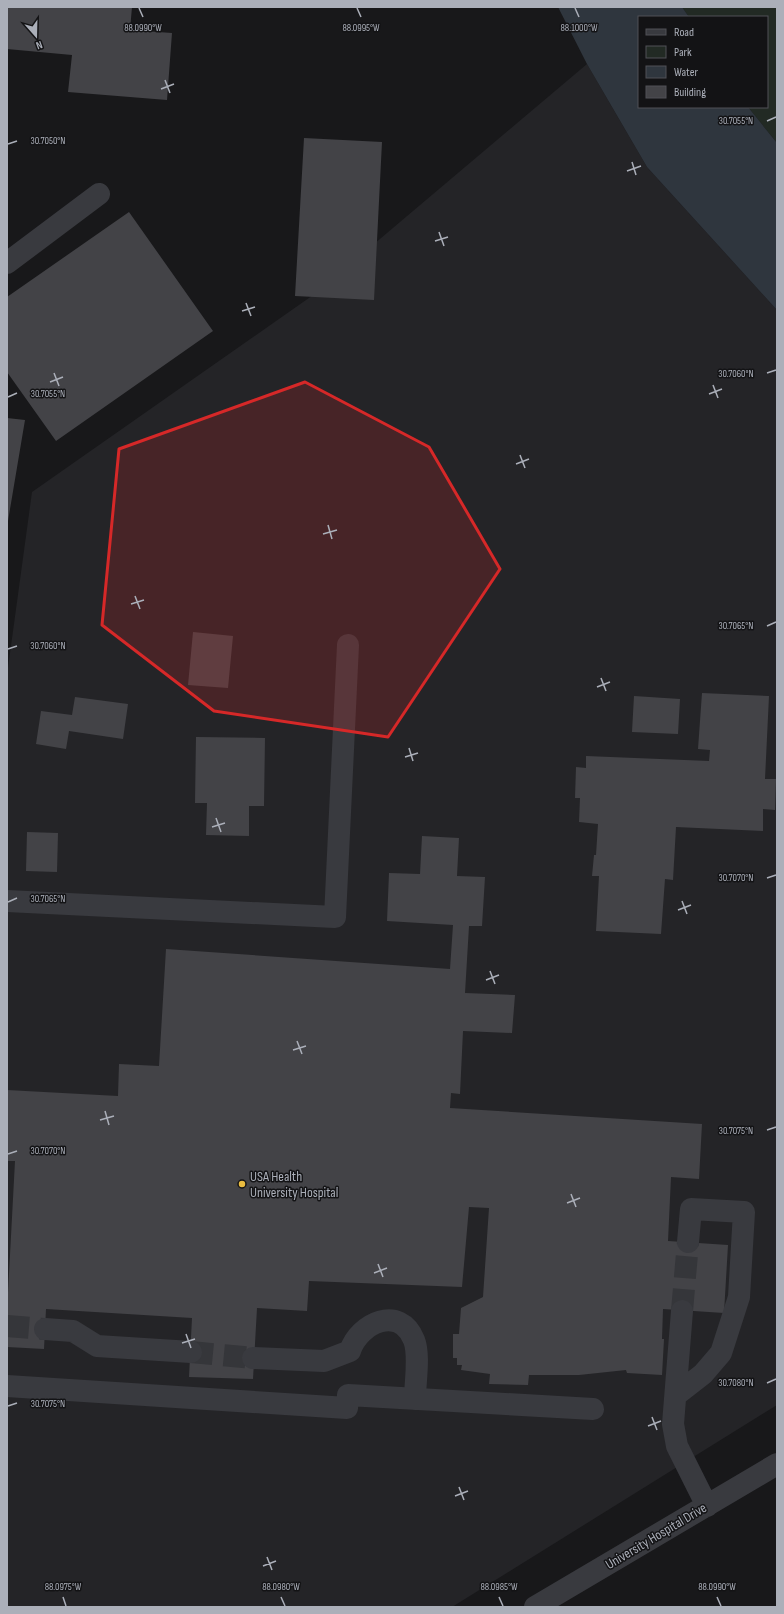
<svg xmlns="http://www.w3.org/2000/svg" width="784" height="1614" font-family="'Sofia Sans Condensed',sans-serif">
  <rect width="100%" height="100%" fill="#18181a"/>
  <path fill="#242427" d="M587,64L647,167L777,310V1405L452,1607H7V675L32,492L316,293Z"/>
  <path fill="#222a24" d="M682,7H777V143L748,107H767V17H689Z"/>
  <path fill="#2f363e" d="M558,7H682L689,17H639V107H748L777,143V310L647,167L587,64Z"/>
  <path fill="#434347" d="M7,7H132L130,30L172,33L167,100L68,92L72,55L7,49Z
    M304,138L382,142L374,300L295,296Z
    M129,212L213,331L56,441L7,372V297Z
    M7,418L25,420L8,521L7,520Z
    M193,632L233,636L228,688L188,685Z
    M702,693L769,696L765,779H776L775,810L763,809V831L676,827L673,880L665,879L661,934L596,931L599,876H592L594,855H596L598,824L579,822L580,798H575L576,767L586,768V756L709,761L710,750L698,749Z
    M634,696L680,699L678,734L632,732Z
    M75,697L128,704L123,739L69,731L66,749L36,744L41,711L72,715Z
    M196,737L265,738L264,806H249V836L206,835L207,803H195Z
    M27,832L58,833L57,872L26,871Z
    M422,836L459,838L457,876L485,877L482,926H469L465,993L515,995L512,1033L463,1031L460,1094L451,1093L450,1108L702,1124L699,1179L671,1177L668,1241L728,1245L724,1313L663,1309L662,1339H664L662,1375L627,1373L626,1370L579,1375H529L528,1385L489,1384L490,1374L461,1370L462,1365H457V1358H453V1334H459L461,1308L483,1297L489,1208L469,1207L462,1287L309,1281L307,1311L257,1308L253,1379L189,1377L192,1318L46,1309L44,1349L7,1347V1311L15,1161H7V1090L118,1096L119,1064L159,1066L166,949L450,969L453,925L387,921L389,873L420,874Z"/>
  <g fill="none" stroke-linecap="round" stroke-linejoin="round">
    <path stroke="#35363a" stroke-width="22" stroke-dasharray="22 11" stroke-linecap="butt" d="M682,1311L688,1242
      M7,1326L45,1329
      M191,1352L253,1358"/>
    <path stroke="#393a3f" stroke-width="22" d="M7,263L99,194
      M7,901L335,917L348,645
      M682,1311L673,1424L677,1446L707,1506
      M45,1329L73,1331L97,1346L191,1352
      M253,1358L324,1361L350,1351C359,1323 400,1304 414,1340C420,1355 415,1382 415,1399
      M7,1386L347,1408L348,1395L593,1409
      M676,1395L703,1374L721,1353L739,1297L744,1212L691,1209L688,1242
      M535,1607L777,1464"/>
  </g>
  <path fill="#d62828" fill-opacity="0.2" stroke="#d62828" stroke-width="3" stroke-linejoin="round" d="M305,382L429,447L500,569L388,737L214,711L102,625L119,449Z"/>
  <path fill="none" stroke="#abafb9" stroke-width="1.5" d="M139,8L143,17M357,8L361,17M575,8L579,17M165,80L170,93M161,89L174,84M767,121L776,117M8,144L17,141M632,162L636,175M627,171L641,166M439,232L444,246M435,241L448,237M246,303L251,316M242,311L255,307M54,373L59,386M767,373L776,370M50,382L63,377M713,385L718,398M709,394L722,389M8,397L17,393M520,455L525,468M516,464L529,459M328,525L332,539M323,534L337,530M135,596L140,609M131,604L144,600M767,626L776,622M8,649L17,646M601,678L606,691M597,687L610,682M409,748L413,761M405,757L418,753M216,818L221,832M212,827L225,823M767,878L776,875M682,901L687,914M8,902L17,898M678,910L691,905M490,971L495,984M486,980L499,975M297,1041L302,1054M293,1050L306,1046M105,1111L109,1125M100,1120L114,1116M767,1130L776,1127M8,1154L17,1151M571,1194L576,1207M567,1203L580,1198M378,1264L383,1277M374,1273L387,1268M186,1334L191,1348M182,1343L195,1339M767,1383L776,1379M8,1406L17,1403M652,1417L657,1430M648,1426L661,1421M459,1487L464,1500M455,1496L468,1491M267,1557L272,1570M263,1566L276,1561M63,1597L66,1606M281,1597L285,1606M499,1597L503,1606M717,1597L721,1606"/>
  <circle fill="#eabc40" stroke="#131315" stroke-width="1.5" cx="242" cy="1184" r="4"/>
  <g text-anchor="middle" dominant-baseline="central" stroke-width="3" stroke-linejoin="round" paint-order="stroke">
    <g font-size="14" fill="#abafb9" stroke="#131315" text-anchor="start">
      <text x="250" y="1176">USA Health<tspan x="250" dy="16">University Hospital</tspan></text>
    </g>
    <g font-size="14" fill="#abafb9" stroke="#131315">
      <text transform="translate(656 1536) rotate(-31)">University Hospital Drive</text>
    </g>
  </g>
  <g font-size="10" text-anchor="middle" fill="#abafb9" stroke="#131315" stroke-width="3" stroke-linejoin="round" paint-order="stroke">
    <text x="143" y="31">88.0990°W</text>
    <text x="361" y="31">88.0995°W</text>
    <text x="579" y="31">88.1000°W</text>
    <text x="736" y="124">30.7055°N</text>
    <text x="48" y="144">30.7050°N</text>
    <text x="736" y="377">30.7060°N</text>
    <text x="48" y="397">30.7055°N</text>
    <text x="736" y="629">30.7065°N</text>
    <text x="48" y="649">30.7060°N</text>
    <text x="736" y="881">30.7070°N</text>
    <text x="48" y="902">30.7065°N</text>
    <text x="736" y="1134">30.7075°N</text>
    <text x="48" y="1154">30.7070°N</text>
    <text x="736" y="1386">30.7080°N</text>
    <text x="48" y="1407">30.7075°N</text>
    <text x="63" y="1590">88.0975°W</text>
    <text x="281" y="1590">88.0980°W</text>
    <text x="499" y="1590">88.0985°W</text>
    <text x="717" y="1590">88.0990°W</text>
  </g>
  <rect width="784" height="1614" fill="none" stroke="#abafb9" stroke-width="16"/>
  <rect x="638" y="16" width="130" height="92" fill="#131315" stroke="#505157"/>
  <rect x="646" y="29" width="20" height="6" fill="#393a3f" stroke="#505157"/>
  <text x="674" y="36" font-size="12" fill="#abafb9">Road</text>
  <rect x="646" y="46" width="20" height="12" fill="#222a24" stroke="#505157"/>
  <text x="674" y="56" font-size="12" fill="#abafb9">Park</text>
  <rect x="646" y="66" width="20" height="12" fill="#2f363e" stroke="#505157"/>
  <text x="674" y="76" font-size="12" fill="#abafb9">Water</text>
  <rect x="646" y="86" width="20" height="12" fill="#434347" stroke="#505157"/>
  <text x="674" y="96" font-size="12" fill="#abafb9">Building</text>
  <g transform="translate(36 36) rotate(160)" stroke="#131315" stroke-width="3" paint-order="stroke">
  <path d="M0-3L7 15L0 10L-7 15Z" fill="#abafb9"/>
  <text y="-6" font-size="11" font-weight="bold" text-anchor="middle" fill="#abafb9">N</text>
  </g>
</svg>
